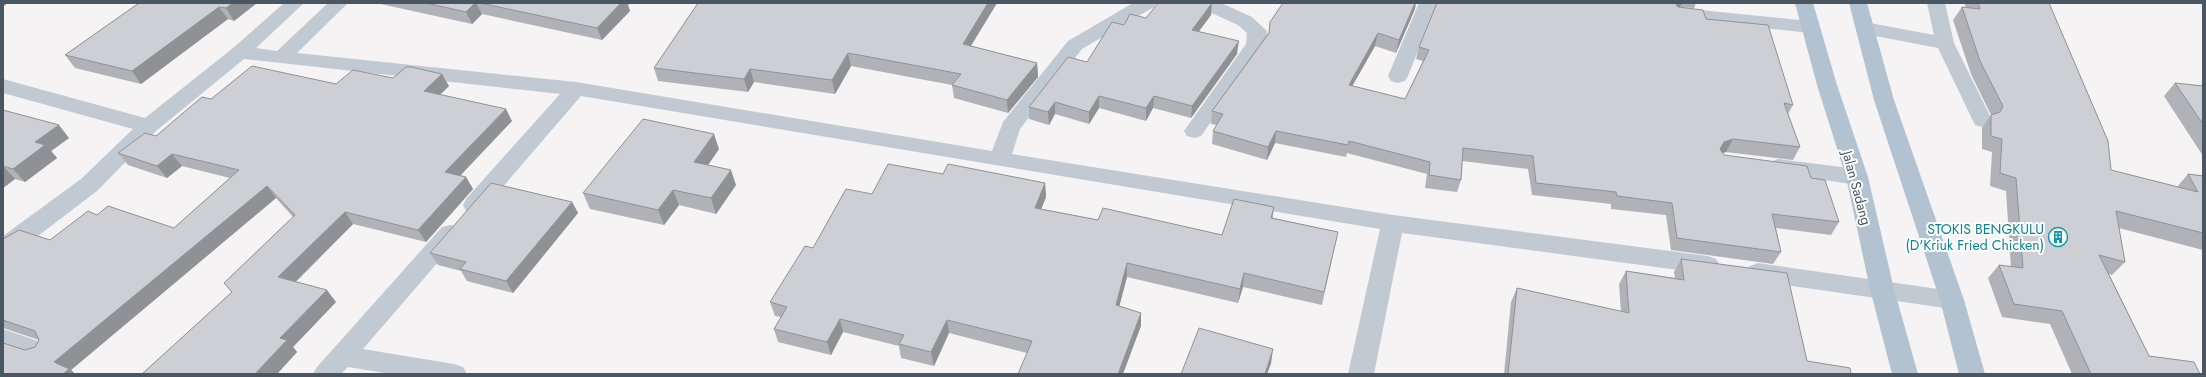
<svg xmlns="http://www.w3.org/2000/svg" width="2206" height="377" font-family="Jost,sans-serif">
  <rect width="100%" height="100%" fill="#f5f3f3"/>
  <g fill="none" stroke-linecap="round" stroke-linejoin="round">
    <path fill="#c1cad2" fill-rule="evenodd" d="M1927,3H1945L1954,43L1992,120L1989,125L1982,127L1975,125L1938,48L1865,34L1859,32L1856,28L1859,24L1865,22L1934,35Z"/>
    <path fill="#c1cad2" fill-rule="evenodd" d="M284,3H304L256,48L277,51L328,3H348L297,53L576,82L992,151L1003,122L1068,41L1133,3H1156L1154,7L1082,49L1020,129L1012,154L1393,215L1708,256L1716,259L1720,265L1716,271L1708,274L1402,233L1374,374H1348L1380,229L581,96L482,211L474,213L466,211L463,205L466,199L560,94L244,59L156,131L97,191L34,239L11,253L3,256V236L81,179L133,129L3,93V79L145,118L233,48Z
      M1196,3H1221L1252,17L1267,31L1266,44L1263,48L1201,136L1194,138L1187,136L1184,131L1246,44L1247,33L1238,25L1198,7Z
      M1419,3H1437L1408,76L1405,81L1398,83L1391,81L1388,76Z
      M1680,8L1810,21L1817,23L1820,27L1817,31L1810,33L1673,18L1671,14L1673,10Z
      M1778,159L1857,169L1865,172L1868,177L1865,182L1857,185L1770,172L1767,167L1770,162Z
      M450,225L458,227L461,233L458,239L363,349L454,364L463,367L467,374H391L348,367L341,374H313L317,367L442,227Z
      M1758,263L1952,291L1960,293L1964,300L1960,307L1952,309L1758,281L1750,278L1746,272L1750,266Z
      M3,329L47,344L50,351L47,358L38,361L3,349Z"/>
    <path fill="#b3c2d1" fill-rule="evenodd" d="M1795,3H1813L1837,85L1868,177L1894,289L1918,374H1892L1870,289L1846,177L1817,85Z
      M1849,3H1867L1894,100L1964,300L1985,374H1959L1940,300L1874,100Z"/>
  </g>
  <path fill="#b0b2b7" d="M139,3H257L234,21L228,19L141,84L75,68L65,55Z
    M376,3H630L628,5L630,11L602,40L482,14L472,24Z
    M997,3L971,46L1037,63L1038,77L1008,113L954,98L952,85L851,66L835,94L754,82L748,92L658,81L654,68Z
    M1442,3H1696L1694,8L1680,7H1678L1706,19L1793,105L1788,114L1800,147L1793,160L1726,152L1723,153L1724,155L1811,178L1839,222L1831,235L1776,228L1781,252L1773,264L1671,250L1666,215L1611,209V204L1532,195L1528,169L1462,161L1461,180L1457,192L1425,188L1427,174L1347,153L1346,157L1275,143L1267,160L1212,144L1213,131L1217,125L1211,124L1212,111L1268,33L1415,9L1396,53L1375,46L1352,86L1405,99L1423,61L1416,59L1419,47Z
    M1964,3H2049L2111,170L2177,187L2188,174L2203,176V250L2119,228L2125,262L2112,275L2109,274L2149,356L2200,374H2072L2050,324L2002,317L1988,278L1999,265L2011,267L2006,191L1990,186L1992,152L1982,149V128L1991,115L1971,74L1953,20L1962,7H1966Z
    M1211,15L1199,31L1237,54L1191,118L1153,108L1146,121L1099,108L1089,124L1055,114L1049,125L1029,119V107L1087,62L1146,18Z
    M393,78L449,86L440,95L512,121L460,176L466,177L473,189L426,242L353,224L296,282L336,302L293,347L297,352L277,374H142L232,292L224,283L293,217L276,198L71,370L75,374H3L25,350L35,347L39,340L3,328V239L50,240L97,215L174,228L230,178L182,166L167,178L128,165L118,153L156,136L211,99L336,84Z
    M2175,83L2203,86V156L2164,96Z
    M3,110L69,138L51,151L57,158L25,182L15,179L3,188Z
    M719,149L708,165L736,185L716,214L679,205L664,225L590,209L583,193Z
    M943,174L1045,183L1046,197L1041,209L1098,220L1222,235L1274,207L1273,218L1338,232L1322,305L1243,287L1238,303L1127,277L1119,306L1141,313V326L1027,353L949,333L934,366L901,358L899,346L843,332L831,355L778,342L774,329L781,317L775,316L770,302L813,248L872,194Z
    M572,202L578,213L513,293L467,281L461,271L438,265L430,253Z
    M1681,259L1807,361L1851,374H1504L1511,302L1517,288L1621,312L1619,284L1626,271L1675,278L1674,272Z"/>
  <path fill="#909195" d="M3,3H5L6,5L3,6Z
    M233,3H257L234,21L226,8Z
    M475,3H476L482,14L472,24L466,12Z
    M621,3H630L628,5L630,11L602,40L597,28Z
    M988,3H997L964,57L963,44Z
    M1212,3L1211,15L1191,42L1192,30Z
    M1415,3H1416L1415,9L1396,53L1399,40Z
    M1675,3H1682L1680,7L1673,9Z
    M219,7L228,19L141,84L132,71Z
    M1378,33L1375,46L1346,97L1349,85Z
    M1239,41L1237,54L1191,118L1192,106Z
    M848,53L851,66L835,94L832,80Z
    M1037,63L1038,77L1008,113L1007,100Z
    M750,69L754,82L748,92L744,79Z
    M442,74L449,86L431,103L424,91Z
    M1099,96V108L1089,124V112Z
    M1154,96L1153,108L1146,121V108Z
    M1055,102V114L1049,125L1048,112Z
    M506,109L512,121L452,184L445,172Z
    M59,125L69,138L51,151L57,158L25,182L13,169L35,142Z
    M1276,131L1275,143L1267,160L1268,147Z
    M714,134L719,149L699,178L694,162Z
    M1733,139L1726,152L1717,155L1724,142Z
    M172,154L182,166L167,178L157,166Z
    M3,166L15,179L3,188Z
    M731,170L736,185L716,214L711,198Z
    M466,177L473,189L426,242L418,230Z
    M1045,183L1046,197L1036,222L1035,208Z
    M267,186L276,198L71,370L75,374H63L54,362Z
    M673,190L679,205L664,225L658,210Z
    M572,202L578,213L513,293L506,281Z
    M345,212L353,224L288,289L278,277Z
    M1127,263V277L1116,319V305Z
    M1244,273L1243,287L1238,303L1240,289Z
    M327,290L336,302L293,347L297,352L277,374H255L280,338Z
    M1141,313V326L1123,374H1118Z
    M840,319L843,332L831,355L827,342Z
    M947,320L949,333L934,366L931,352Z
    M1273,349L1271,364L1267,374H1265Z"/>
  <path fill="#cdcfd5" stroke="#909195" d="M139,3H233L226,8L219,7L132,71L65,55Z
    M426,3H475L466,12Z
    M480,3H621L597,28Z
    M698,3H988L963,44L1037,63L1007,100L952,85L961,74L848,53L832,80L750,69L744,79L654,68Z
    M1158,3H1212L1192,30L1239,41L1192,106L1154,96L1146,108L1099,96L1089,112L1055,102L1048,112L1029,107L1068,57L1087,62L1112,22L1124,25L1130,14L1146,18Z
    M1283,3H1415L1399,40L1378,33L1349,85L1405,99L1429,50L1419,47L1437,3H1675L1678,7L1703,10L1706,19L1768,25L1793,105L1784,103L1800,147L1733,139L1724,142L1720,149L1724,155L1807,166L1811,178L1825,180L1839,222L1772,214L1781,252L1677,238L1672,203L1617,196L1616,192L1536,183L1533,156L1463,148L1461,180L1429,175L1430,162L1349,141L1348,145L1276,131L1268,147L1213,131L1223,114L1212,111L1269,33L1270,22Z
    M1978,3H2049L2108,141L2111,170L2198,192L2188,174L2203,176V233L2116,211L2125,262L2099,255L2149,356L2194,362L2200,374H2091L2062,311L2014,304L1999,265L2023,268L2016,178L2000,173L2002,139L1991,136V115L2000,112L2003,106L1980,61L1962,7L1980,9Z
    M252,66L336,84L353,70L393,78L406,67H411L442,74L424,91L506,109L445,172L466,177L418,230L345,212L278,277L327,290L280,338L287,340L255,374H142L232,292L224,283L295,215L267,186L54,362L69,369L63,374H3V343L25,350L35,347L39,340L35,331L3,320V239L19,230L50,240L88,211L97,215L108,206L174,228L239,170L172,154L157,166L118,153L145,133L156,136L202,97L211,99Z
    M2175,83L2203,86V124Z
    M3,110L59,125L35,142L45,145L13,169L3,166Z
    M643,119L714,134L694,162L731,170L711,198L673,190L658,210L583,193Z
    M888,164L943,174L948,164L1045,183L1035,208L1098,220L1103,208L1222,235L1234,199L1274,207L1271,218L1338,232L1324,292L1244,273L1240,289L1127,263L1116,305L1141,313L1118,374H1018L1032,341L947,320L931,352L899,344L904,335L840,319L827,342L774,329L787,307L770,302L805,246L813,248L846,189L872,194Z
    M491,183L572,202L506,281L460,269L466,262L430,253Z
    M1681,259L1787,273L1807,361L1850,368L1851,374H1508L1517,288L1629,313L1626,271L1684,280Z
    M1199,328L1273,349L1265,374H1181Z"/>
  <defs>
    <g id="building-ring" transform="scale(1)"><circle r="9.5" fill="#fff" stroke="#0f9aa8" stroke-width="1.5"/><path d="M-4-6H4V6H1V3H-1V6H-4ZM-2.5-4.3h1.7v1.8h-1.7ZM.8-4.3h1.7v1.8H.8ZM-2.5-1h1.7V.8h-1.7ZM.8-1h1.7V.8H.8Z" fill="#0f9aa8"/></g>
  </defs>
  <g fill-rule="evenodd">
    <use href="#building-ring" x="2058" y="237"/>
  </g>
  <g text-anchor="middle" dominant-baseline="central" stroke-width="4" stroke-linejoin="round" paint-order="stroke">
    <g font-size="14" fill="#4a5661" stroke="#fff">
      <text transform="translate(1857 188) rotate(75)">Jalan Sadang</text>
    </g>
    <g font-size="14" fill="#0d838f" stroke="#fff" text-anchor="end">
      <text x="2044" y="229">STOKIS BENGKULU<tspan x="2044" dy="16">(D'Kriuk Fried Chicken)</tspan></text>
    </g>
  </g>
  <rect width="2206" height="377" fill="none" stroke="#4a5661" stroke-width="8"/>
</svg>
